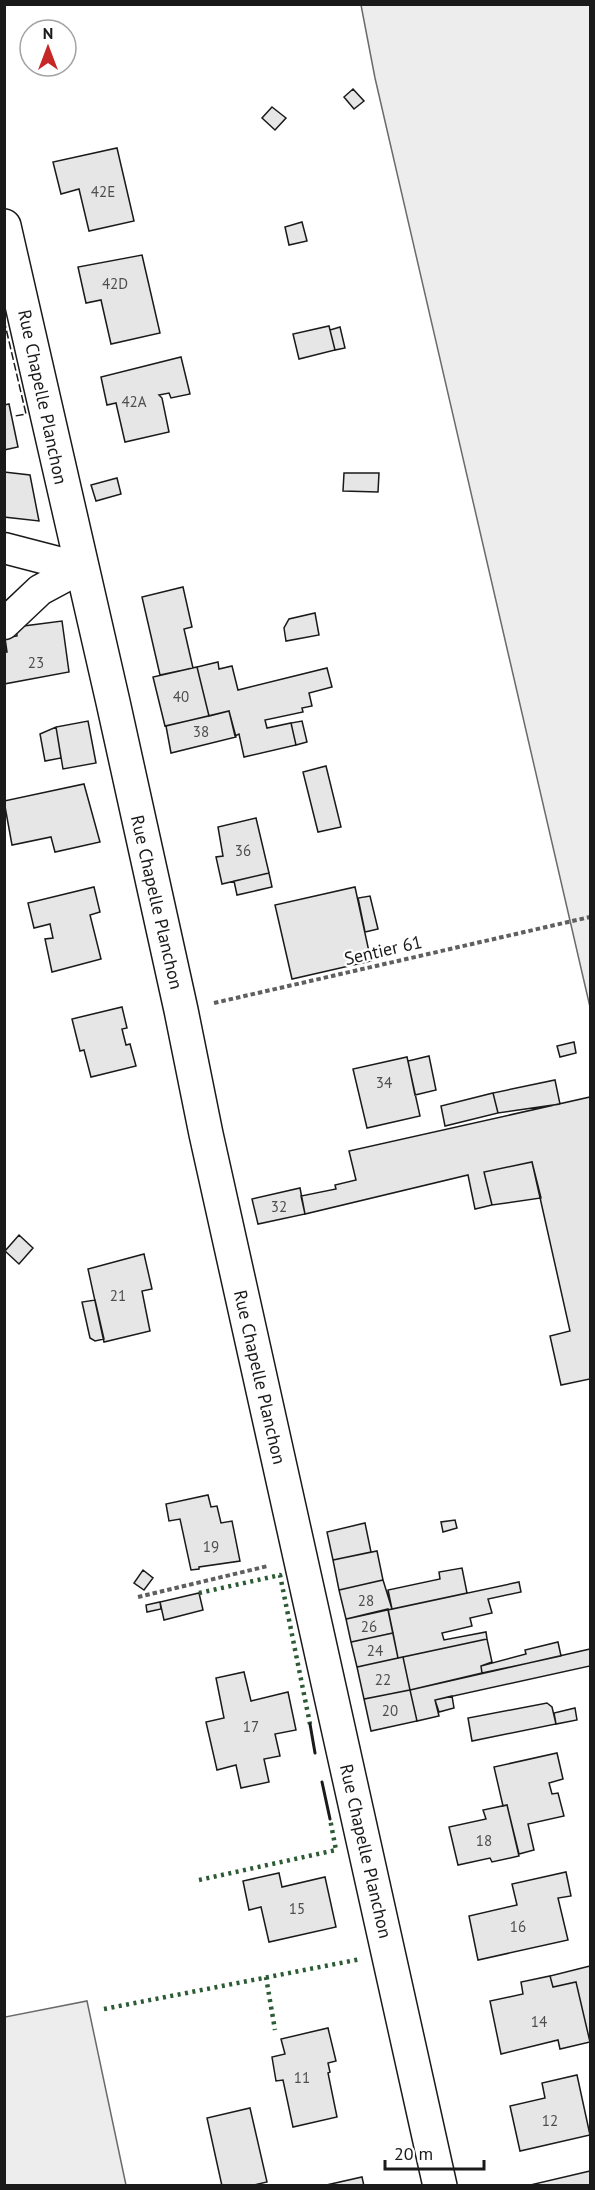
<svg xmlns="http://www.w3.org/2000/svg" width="595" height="2190" font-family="'PT Sans',sans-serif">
  <rect width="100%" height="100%" fill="#fff"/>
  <path fill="#ededed" stroke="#6a6a6a" stroke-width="1.5" d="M361,5H590V1007L375,78Z
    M87,2001L126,2185H5V2017Z"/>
  <path fill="#e6e6e6" stroke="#1a1a1a" stroke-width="1.5" d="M353,89L364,101L354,109L344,97Z
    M272,107L286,118L275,130L262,118Z
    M117,148L134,221L89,231L79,189L61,194L53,162Z
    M302,222L307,241L289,245L285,227Z
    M142,255L160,333L111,344L101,300L86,303L78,267Z
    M329,326L335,350L299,359L293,334Z
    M340,327L345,348L335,350L330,330Z
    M181,357L190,394L171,398L169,393L159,395L162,398L169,432L125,442L116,403L107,405L101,377Z
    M9,404L18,447L4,450V405Z
    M4,472L30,475L39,521L4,517Z
    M344,473H379L378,492L343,491Z
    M117,478L121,494L96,501L91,485Z
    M183,587L192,627L184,629L193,668L160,675L142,597Z
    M315,613L319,635L286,641L284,628L289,619Z
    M62,621L69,672L4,684V652H7L5,638L17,636L16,627Z
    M218,662L219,669L232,666L238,690L327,668L332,687L309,693L312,706L302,708L303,712L265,720L267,728L291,723L296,745L244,757L239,734L235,736L229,711L209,716L197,667Z
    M197,667L209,716L165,726L153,677Z
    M229,711L236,737L171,753L166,726Z
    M88,721L96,763L63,769L56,727Z
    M302,721L307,742L296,745L291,723Z
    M56,727L61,758L45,761L40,734Z
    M326,766L341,827L318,832L303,772Z
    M84,784L100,842L55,852L51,837L12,845L4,801Z
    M256,818L269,873L222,884L216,857L223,856L218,827Z
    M269,873L272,887L237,895L234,881Z
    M94,887L100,912L90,915L101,959L52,972L45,939L53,938L50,924L34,928L28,903Z
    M355,887L371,961L292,979L275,905Z
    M370,896L378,929L365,932L358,898Z
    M122,1007L127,1028L122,1029L126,1045L130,1044L136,1066L91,1077L84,1050L80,1051L72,1019Z
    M574,1042L576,1053L560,1057L557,1046Z
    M429,1056L436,1090L415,1095L408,1061Z
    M407,1057L420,1116L367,1128L353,1069Z
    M555,1080L560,1104L498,1113L493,1093Z
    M493,1093L498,1113L445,1126L441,1106Z
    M590,1097V1379L561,1385L550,1336L570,1331L532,1162L484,1172L492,1205L475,1209L468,1175L305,1214L301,1196L336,1189L335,1185L356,1180L349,1151Z
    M532,1162L541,1198L492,1205L484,1172Z
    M300,1188L305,1214L258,1224L252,1199Z
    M19,1235L33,1248L19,1264L5,1251Z
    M144,1254L152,1289L142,1291L150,1331L104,1342L88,1269Z
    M95,1300L104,1339L95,1341L90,1338L82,1302Z
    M208,1495L211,1507L217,1506L221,1523L232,1521L240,1561L199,1567V1569L191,1570L180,1519L169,1521L166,1504Z
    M455,1520L457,1528L443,1532L441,1522Z
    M365,1523L371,1552L333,1560L327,1532Z
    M377,1551L383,1580L339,1590L333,1560Z
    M462,1568L467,1593L392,1609L388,1590L440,1579L439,1572Z
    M143,1570L153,1578L144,1590L134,1583Z
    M383,1580L392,1609L346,1619L339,1590Z
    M519,1582L521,1592L488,1599L492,1613L470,1618L472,1626L442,1633L444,1640L486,1632L487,1639L398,1658L388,1610Z
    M199,1593L203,1610L164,1620L160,1602Z
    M160,1602L161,1609L147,1612L146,1605Z
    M388,1609L393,1633L351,1642L346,1619Z
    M393,1633L398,1658L357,1667L351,1642Z
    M487,1639L492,1662L481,1666L482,1673L410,1690L403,1657Z
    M558,1642L561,1656L482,1673L481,1666L526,1654L525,1650Z
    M590,1649V1666L435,1700L439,1716L417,1721L410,1690Z
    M403,1657L410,1690L364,1699L357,1667Z
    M244,1672L251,1701L288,1692L296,1730L275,1734L280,1756L264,1759L269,1782L241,1788L236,1765L217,1770L206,1722L224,1718L216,1678Z
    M410,1690L417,1721L371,1731L364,1699Z
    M452,1696L454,1708L439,1712L435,1700Z
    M547,1703L552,1707L556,1724L472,1741L468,1718Z
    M575,1708L577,1720L556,1724L554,1713Z
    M557,1753L563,1779L549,1783L552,1794L558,1793L564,1816L528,1824L534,1850L519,1854L507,1805L503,1806L494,1767Z
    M507,1805L519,1856L492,1862L490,1858L458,1865L449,1827L486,1819L483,1810Z
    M566,1872L571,1896L558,1898L568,1940L478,1960L469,1916L517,1905L512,1884Z
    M279,1873L282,1887L325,1877L336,1927L269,1942L261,1907L249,1910L243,1881Z
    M590,1966V2042L576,1982L553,1987L550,1976Z
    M550,1976L553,1987L576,1982L590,2042L560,2049L558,2040L501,2054L490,2001L523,1994L521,1982Z
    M328,2028L336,2061L328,2063L330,2072L328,2073L337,2117L293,2127L283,2080L276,2081L272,2057L285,2054L281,2039Z
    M577,2075L590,2135L520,2151L510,2106L545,2098L542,2083Z
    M250,2108L267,2182L250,2186H222L207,2118Z
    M590,2171V2186H530V2185Z
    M362,2177L364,2186H322Z"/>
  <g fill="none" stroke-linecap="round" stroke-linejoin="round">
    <g stroke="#1a1a1a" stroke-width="33">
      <path id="street" d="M4,548L81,568
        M4,624L40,590L81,568"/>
    </g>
    <g stroke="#1a1a1a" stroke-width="36">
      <path id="secondary" d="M4,226L113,702L181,1010L206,1134L440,2186"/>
    </g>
    <path stroke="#5f5f5f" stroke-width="4" stroke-dasharray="4.5 3" stroke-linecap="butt" d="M214,1003L590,917
      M138,1597L268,1566"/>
    <use href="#street" stroke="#fff" stroke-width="30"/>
    <use href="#secondary" stroke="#fff" stroke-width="33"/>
    <path stroke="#2b5a34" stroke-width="4.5" stroke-dasharray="3 4.5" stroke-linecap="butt" d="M199,1593L280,1575L310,1724
      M199,1880L336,1850L330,1819
      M266,1977L275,2030
      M104,2009L361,1959"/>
    <path stroke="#1a1a1a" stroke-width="1.5" stroke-dasharray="8 3" stroke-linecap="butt" d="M4,320L26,414L15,416"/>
    <path stroke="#1a1a1a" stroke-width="3" d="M310,1724L315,1753
      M322,1782L330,1819"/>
  </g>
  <g text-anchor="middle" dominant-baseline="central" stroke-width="4.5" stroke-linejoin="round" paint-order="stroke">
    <g font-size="15" fill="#4d4d4d">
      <text x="103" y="191">42E</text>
      <text x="115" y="283">42D</text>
      <text x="134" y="401">42A</text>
      <text x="36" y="662">23</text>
      <text x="181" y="696">40</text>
      <text x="201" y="731">38</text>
      <text x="243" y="850">36</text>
      <text x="384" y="1082">34</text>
      <text x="279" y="1206">32</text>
      <text x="118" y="1295">21</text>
      <text x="211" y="1546">19</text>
      <text x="366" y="1600">28</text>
      <text x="369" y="1626">26</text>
      <text x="375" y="1650">24</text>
      <text x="383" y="1679">22</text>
      <text x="390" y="1710">20</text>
      <text x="251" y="1726">17</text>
      <text x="484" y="1840">18</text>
      <text x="297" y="1908">15</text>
      <text x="518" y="1926">16</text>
      <text x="539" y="2021">14</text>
      <text x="302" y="2077">11</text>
      <text x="550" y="2120">12</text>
    </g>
    <g font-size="18" fill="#1a1a1a" stroke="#fff">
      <text transform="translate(43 397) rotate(78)">Rue Chapelle Planchon</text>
      <text transform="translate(157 902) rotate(77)">Rue Chapelle Planchon</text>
      <text transform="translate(383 950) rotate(-13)">Sentier 61</text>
      <text transform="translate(260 1377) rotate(77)">Rue Chapelle Planchon</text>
      <text transform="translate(366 1851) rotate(77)">Rue Chapelle Planchon</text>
    </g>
  </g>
  <rect width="595" height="2190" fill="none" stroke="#1a1a1a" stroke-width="12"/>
  <g transform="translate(48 48)"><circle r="28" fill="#ffffff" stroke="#a3a3a3" stroke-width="1.5"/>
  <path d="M0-4.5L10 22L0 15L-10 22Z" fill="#c62828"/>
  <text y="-9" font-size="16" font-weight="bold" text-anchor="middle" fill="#1a1a1a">N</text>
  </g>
  <path d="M385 2160v9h99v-9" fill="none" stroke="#1a1a1a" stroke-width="3"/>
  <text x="394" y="2160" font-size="18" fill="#1a1a1a" stroke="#ffffff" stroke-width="4.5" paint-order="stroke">20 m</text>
</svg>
